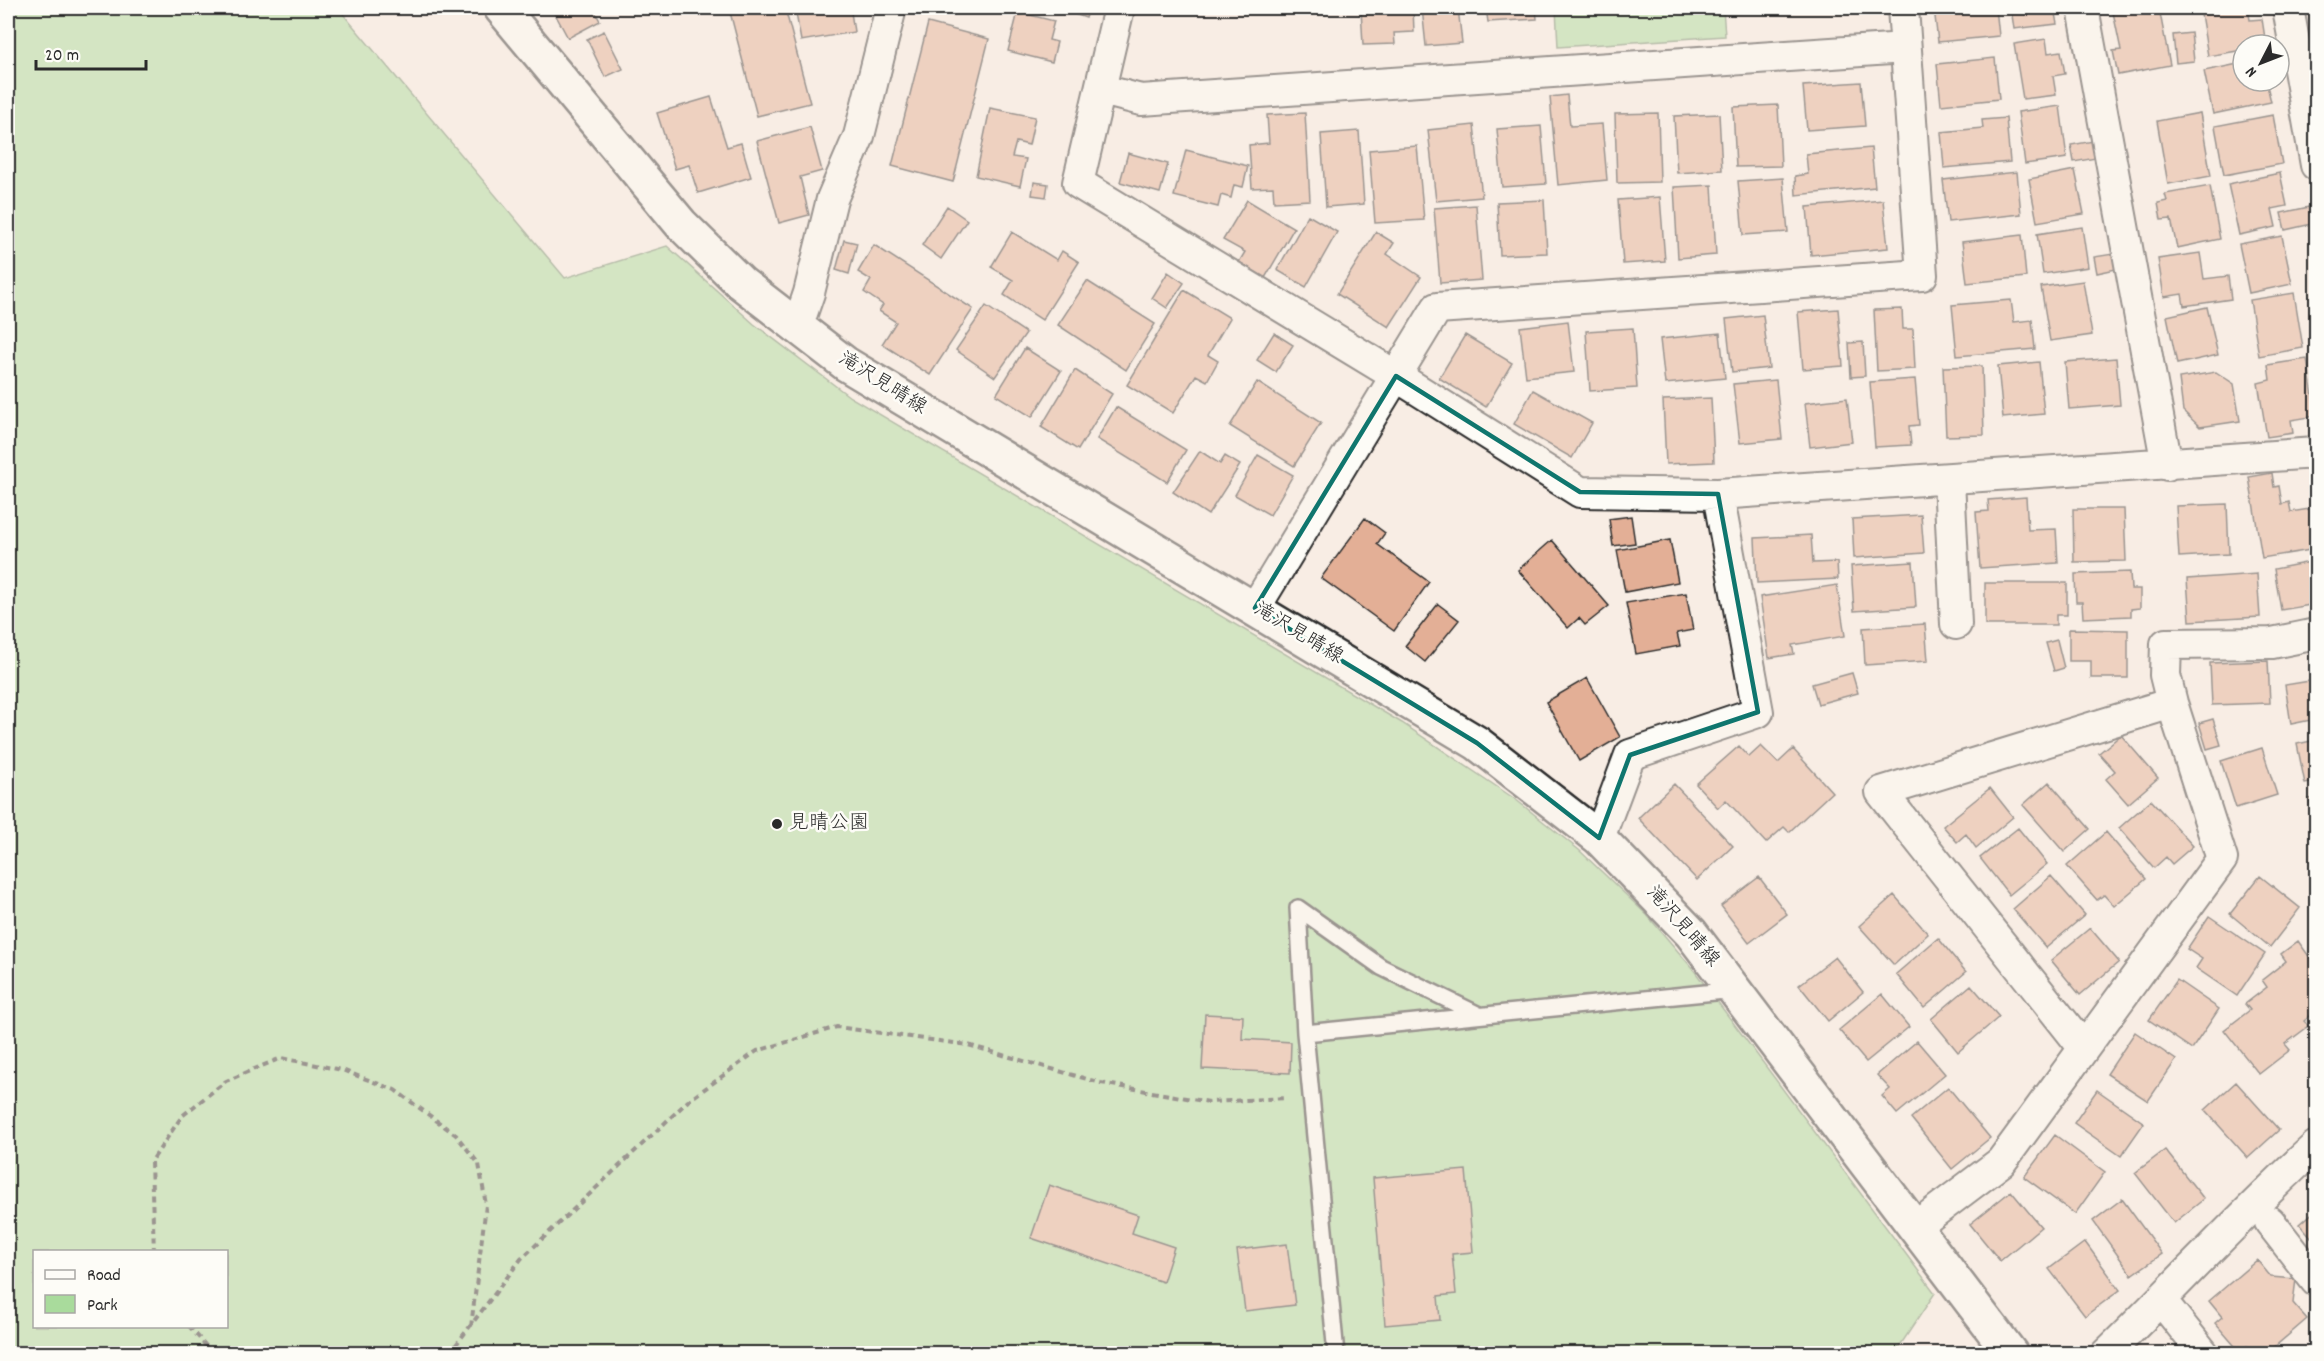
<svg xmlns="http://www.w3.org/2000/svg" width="2324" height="1361" font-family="Dekko,'Klee One',sans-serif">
  <rect width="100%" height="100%" fill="#f8ede4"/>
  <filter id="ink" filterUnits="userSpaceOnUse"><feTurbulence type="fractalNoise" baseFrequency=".0167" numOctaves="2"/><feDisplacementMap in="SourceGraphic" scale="12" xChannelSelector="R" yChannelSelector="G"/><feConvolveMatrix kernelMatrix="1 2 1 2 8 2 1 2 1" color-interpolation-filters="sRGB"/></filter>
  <g filter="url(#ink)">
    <path fill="#a9db9c" stroke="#6a8364" stroke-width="1.5" fill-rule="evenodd" d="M8,8H338L565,278L667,246L754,324L850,397L1402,723L1515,799L1579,850L1647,915L1693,969L1935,1293L1895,1353H8ZM34,1252H226V1326H34Z
      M1556,8H1723L1725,36L1558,47Z"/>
    <path fill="#e3af96" stroke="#2b2b2b" stroke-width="1.5" d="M552,8H593L600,21L568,38Z
      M746,8H785L810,103L757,116L730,12Z
      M795,8H862V10L851,12L854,32L801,41Z
      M1064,8H1089L1086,18L1063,10Z
      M1361,8H1413L1414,32L1394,33L1395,44L1363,45Z
      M1422,8H1458L1462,43L1426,46Z
      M1486,8H1536L1537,19L1488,22Z
      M1728,8H1768V11L1728,13Z
      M1934,8H1996L1999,36L1938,42Z
      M2011,8H2054L2057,24L2014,29Z
      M2138,8H2159L2170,65L2118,75L2113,51L2121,50L2113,12Z
      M2200,8H2248L2250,20L2262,19L2266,45H2243V50L2208,56Z
      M2309,8H2316V34L2313,35Z
      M1018,12L1054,21L1049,40L1057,42L1052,62L1008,51Z
      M928,23L989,39L953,182L892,166Z
      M604,31L623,69L605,77L587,39Z
      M2191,33L2194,61L2176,63L2173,35Z
      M2046,39L2048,53L2061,51L2065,74L2053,76L2056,95L2023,99L2014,44Z
      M1995,58L1999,99L1941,105L1937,64Z
      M2243,63V81H2266L2271,102L2213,114L2204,71Z
      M1861,82L1865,126L1807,130L1803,86Z
      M1567,95L1570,126L1602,124L1607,180L1558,185L1550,97Z
      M711,97L727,147L741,143L751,177L698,193L689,165L675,169L657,113Z
      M1778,105L1781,166L1736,167L1733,107Z
      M2060,106L2067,158L2025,164L2018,112Z
      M990,108L1035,117L1029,145L1016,142L1012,157L1026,159L1020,186L976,176Z
      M1305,113L1310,200L1274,202L1273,187L1252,188L1249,145L1269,143L1267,115Z
      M1658,113L1660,182L1617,183L1615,114Z
      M2200,113L2211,176L2168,184L2157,121Z
      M1719,114L1722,170L1677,173L1674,116Z
      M2273,115L2282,164L2224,175L2215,126Z
      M2006,118L2010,162L1944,168L1941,132L1983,128L1982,120Z
      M1474,125L1482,197L1436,201L1428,130Z
      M1541,126L1546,184L1502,187L1497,129Z
      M810,127L822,171L800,177L809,215L779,223L757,141Z
      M1359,131L1364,204L1326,207L1321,134Z
      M2093,141L2096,158L2074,162L2071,145Z
      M1417,146L1424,220L1375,223L1369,150Z
      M1871,148L1875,187L1796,195L1795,176L1808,174L1806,154Z
      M1186,150L1248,166L1243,187L1234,185L1231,198L1221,195L1218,207L1174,196Z
      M1128,153L1168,164L1160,193L1120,182Z
      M2075,170L2084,214L2037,222L2029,179Z
      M2017,172L2021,214L1948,222L1943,180Z
      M2280,173L2287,206L2272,209L2276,227L2239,235L2228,184Z
      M1783,178L1788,232L1743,235L1738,181Z
      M1034,182L1048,184L1046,197L1032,195Z
      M1712,185L1716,255L1678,258L1674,187Z
      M2210,186L2220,239L2177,248L2171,219L2161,220L2158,203L2167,201L2165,194Z
      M1660,197L1665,261L1623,264L1618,200Z
      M1247,200L1294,228L1265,278L1239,262L1245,252L1223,240Z
      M1544,200L1547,253L1500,255L1497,202Z
      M1883,200L1888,248L1811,255L1807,207Z
      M1476,205L1482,280L1440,283L1434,208Z
      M947,206L967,220L941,259L922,245Z
      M2309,207L2312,224L2285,230L2281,213Z
      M1308,215L1337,232L1306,287L1277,270Z
      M2082,227L2088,267L2043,274L2037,234Z
      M1012,232L1057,260L1062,251L1079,262L1042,320L1004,295L1013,280L991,267Z
      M1376,232L1394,243L1387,254L1421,277L1389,327L1337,294Z
      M2022,235L2026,277L1967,283L1962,242Z
      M2282,236L2292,284L2249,293L2239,244Z
      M844,240L857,243L849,274L836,270Z
      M874,245L973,309L930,375L882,344L896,322L879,311L883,305L864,292L871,280L858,272Z
      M2200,253L2204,279L2228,276L2231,299L2184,306L2182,294L2164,297L2158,259Z
      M2113,254L2116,269L2097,273L2094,257Z
      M1168,272L1184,283L1167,308L1152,298Z
      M1087,281L1155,324L1126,370L1058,325Z
      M2083,281L2092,335L2050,341L2041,287Z
      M1184,290L1230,318L1208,355L1218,361L1207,381L1196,375L1173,413L1127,385Z
      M2294,293L2303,348L2259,356L2250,300Z
      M2011,300L2014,322L2032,320L2035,349L1957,356L1952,305Z
      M986,306L1026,333L995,377L956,350Z
      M2207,307L2218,355L2177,364L2167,316Z
      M1838,309L1843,366L1803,369L1798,312Z
      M1902,309L1903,329H1913L1915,369L1877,371L1874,310Z
      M1763,315L1769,368L1732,372L1726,319Z
      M1568,321L1574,372L1526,377L1520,327Z
      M1633,328L1637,388L1590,391L1586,331Z
      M1274,333L1293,345L1276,372L1257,360Z
      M1720,333L1725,378L1665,384L1660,339Z
      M1465,335L1512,363L1486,407L1439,378Z
      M1863,342L1865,376L1851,377L1849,343Z
      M1025,348L1061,371L1032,417L996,395Z
      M2116,358L2120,405L2069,409L2065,362Z
      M2307,359L2316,416L2291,420L2293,433L2267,437L2258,383L2270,380L2268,365Z
      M2039,362L2044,414L2003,418L1998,366Z
      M1982,366L1984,435L1946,436L1943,367Z
      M1075,370L1112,394L1078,450L1041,427Z
      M2216,372L2234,384L2240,421L2200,427L2183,411L2179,378Z
      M1915,379L1919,425L1909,426L1911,445L1875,447L1870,382Z
      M1776,380L1782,439L1740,443L1733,384Z
      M1257,382L1321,423L1294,466L1230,426Z
      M1533,390L1592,423L1572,458L1514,424Z
      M1711,398L1714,462L1666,464L1663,400Z
      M1847,398L1852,442L1810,447L1805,403Z
      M1116,407L1186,450L1167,482L1097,439Z
      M1200,451L1220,464L1225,456L1240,465L1208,515L1173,492Z
      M1258,455L1293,475L1270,515L1235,495Z
      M2272,473L2274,487L2279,486L2282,504L2289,502L2291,512L2316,508V549L2262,558L2249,477Z
      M2026,497L2028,530L2056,529L2058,563L1980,568L1976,512L1989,511L1988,500Z
      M2227,504L2229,554L2179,557L2176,506Z
      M2073,509H2124L2126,561L2074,562Z
      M1921,515L1924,553L1854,558L1852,519Z
      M1631,516L1635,543L1613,546L1609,519Z
      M1365,518L1385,533L1377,544L1429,582L1394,631L1321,578Z
      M1811,535L1813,563L1837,562L1838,579L1757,583L1755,538Z
      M1552,540L1609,606L1585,625L1579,618L1568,628L1518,570Z
      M1670,540L1678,582L1625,592L1617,550Z
      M2316,561V604L2281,610L2274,569Z
      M1913,562L1916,607L1854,611L1851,566Z
      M2130,572L2131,589H2140V608L2131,609V616L2083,618L2082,602H2076L2075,574Z
      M2257,574L2260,617L2190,621L2187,579Z
      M1985,583H2067V615H2056V625H1985Z
      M1837,585L1845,636L1792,645L1794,654L1769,658L1760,597Z
      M1686,593L1693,630L1677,633L1680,646L1636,654L1626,603Z
      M1438,604L1459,620L1425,662L1405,646Z
      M1925,624L1928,661L1865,665L1863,628Z
      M2069,629L2128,630V678H2091V661H2069Z
      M2057,640L2064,668L2054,671L2046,643Z
      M2268,661L2270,703L2212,705L2210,663Z
      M1852,673L1858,693L1818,704L1812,684Z
      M1587,678L1620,737L1579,761L1546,702Z
      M2316,680V719L2291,724L2285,685Z
      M2213,719L2221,745L2207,749L2199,723Z
      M2121,735L2158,778L2128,804L2106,779L2115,771L2099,753Z
      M2316,740V782L2305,784L2297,744Z
      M1739,746L1749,757L1761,746L1778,763L1793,749L1832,792L1789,832L1784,827L1766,843L1726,800L1718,808L1696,784Z
      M2262,748L2277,795L2236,808L2221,761Z
      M2049,782L2090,829L2064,852L2023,805Z
      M1674,784L1733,846L1697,880L1638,818Z
      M1990,788L2013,817L1976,848L1966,834L1957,842L1943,826Z
      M2316,798V839L2309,799Z
      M2151,800L2193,846L2172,864L2166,857L2154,868L2119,828Z
      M2018,828L2047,864L2009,895L1980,858Z
      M2106,832L2146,879L2114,906L2104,895L2097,900L2067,866Z
      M2051,876L2085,915L2046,948L2013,909Z
      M2260,876L2300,908L2270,947L2230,914Z
      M1759,877L1787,914L1749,943L1721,906Z
      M1894,895L1928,934L1894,965L1859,926Z
      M2209,916L2265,954L2237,996L2196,968L2202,959L2187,949Z
      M2090,928L2119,962L2080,995L2051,960Z
      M1938,938L1966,972L1924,1008L1896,974Z
      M2298,941L2316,966V1011L2304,1021L2309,1026L2285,1044L2290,1050L2259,1074L2224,1030L2250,1010L2245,1004L2267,987L2262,980L2286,961L2281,954Z
      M1835,957L1863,992L1828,1021L1799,985Z
      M2177,980L2219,1009L2192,1049L2149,1020Z
      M1971,985L1999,1017L1958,1052L1931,1019Z
      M1882,994L1909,1027L1866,1062L1839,1030Z
      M1205,1014L1243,1016L1242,1039L1291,1042L1290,1073L1202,1069Z
      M2135,1032L2176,1060L2148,1101L2107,1074Z
      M1917,1041L1945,1074L1897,1114L1882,1096L1890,1089L1877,1075Z
      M2236,1082L2279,1130L2248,1158L2205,1110Z
      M1948,1087L1990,1138L1952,1169L1911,1118Z
      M2097,1090L2144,1123L2121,1156L2074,1123Z
      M2055,1135L2105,1172L2075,1214L2024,1177Z
      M2165,1150L2204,1199L2174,1223L2135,1173Z
      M1466,1170L1473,1252L1452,1254L1456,1294L1438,1296L1440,1320L1385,1325L1373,1178Z
      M1049,1185L1138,1215L1132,1233L1174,1247L1163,1282L1031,1238Z
      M2011,1191L2041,1227L2000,1261L1970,1224Z
      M2122,1199L2162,1254L2132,1275L2093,1221Z
      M2316,1210V1243L2300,1224Z
      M2085,1242L2120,1290L2085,1316L2049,1269Z
      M1287,1244L1295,1305L1245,1311L1237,1250Z
      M2257,1260L2271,1277L2296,1279L2293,1303L2307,1319L2266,1354H2253L2247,1346L2240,1352L2215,1323L2222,1317L2209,1301Z"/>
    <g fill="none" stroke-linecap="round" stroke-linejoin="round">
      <g stroke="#2b2b2b" stroke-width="20">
        <path id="service" d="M1298,908L1381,967L1479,1015
          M1298,908L1305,1033
          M1336,1354L1305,1033L1735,990"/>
      </g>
      <g stroke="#2b2b2b" stroke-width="34">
        <path id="minor" d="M1119,8L1078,183L1396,376L1580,492L1718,494L2316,453
          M2083,8L2167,465
          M2288,8L2316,165
          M1102,90L1141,100L1905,48
          M797,328L809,293L832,199L859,136L891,8
          M1949,480L1956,624
          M1255,608L1437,308L1922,275L1903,8
          M1599,838L1630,755L1758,712L1718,494
          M2083,1047L1881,792L2172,703
          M2270,1222L2316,1281
          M1915,1227L2001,1162L2222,859L2172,703L2165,675L2166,644L2272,643L2316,634
          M2161,1300L2204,1354
          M2106,1354C2177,1285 2243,1212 2316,1146"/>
      </g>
      <g stroke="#2b2b2b" stroke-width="38">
        <path id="tertiary" d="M501,8L681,224L741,283L846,364L1477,743L1599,838L1691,933L2011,1354"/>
      </g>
      <path stroke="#2b2b2b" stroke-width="4" stroke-dasharray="6 4.5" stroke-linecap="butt" d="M154,1252L151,1162L182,1116L226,1081L281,1058L342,1070L395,1090L456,1135L479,1164L486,1205L471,1327
        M189,1326L213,1354
        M449,1354L521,1259L688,1101L757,1051L837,1027L968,1045L1101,1083L1209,1102L1286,1098"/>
      <use href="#service" stroke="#fdfcf7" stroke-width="15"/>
      <use href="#minor" stroke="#fdfcf7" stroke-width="30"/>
      <use href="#tertiary" stroke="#fdfcf7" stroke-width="33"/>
    </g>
  </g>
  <path d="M0 0H2324V1361H0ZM1396,376L1580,492L1718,494L1758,712L1630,755L1599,838L1477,743L1255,608Z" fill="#f8ede4" fill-opacity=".55" fill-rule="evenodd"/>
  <path fill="none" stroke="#0f766e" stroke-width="4.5" stroke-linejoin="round" d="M1396,376L1580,492L1718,494L1758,712L1630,755L1599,838L1477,743L1255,608Z"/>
  <circle fill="#2b2b2b" stroke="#fdfcf7" stroke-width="2" cx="777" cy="824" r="6"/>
  <g text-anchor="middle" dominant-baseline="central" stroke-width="5" stroke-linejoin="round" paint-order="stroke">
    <g font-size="20" fill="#2b2b2b" stroke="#fdfcf7">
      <text transform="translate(882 384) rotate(32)">滝沢見晴線</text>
      <text transform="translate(1298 634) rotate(31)">滝沢見晴線</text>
      <text transform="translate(1682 927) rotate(49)">滝沢見晴線</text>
    </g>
    <g font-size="20" fill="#2b2b2b" stroke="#fdfcf7" text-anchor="start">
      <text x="789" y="824">見晴公園</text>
    </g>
  </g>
  <rect width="2324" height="1361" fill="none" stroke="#fdfcf7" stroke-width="30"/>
  <rect x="15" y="15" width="2294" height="1331" fill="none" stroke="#2b2b2b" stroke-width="2" filter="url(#ink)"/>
  <rect x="33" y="1250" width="195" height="78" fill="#fdfcf7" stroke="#a9a8a5" stroke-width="1.5"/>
  <rect x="45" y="1270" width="30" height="9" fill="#fdfcf7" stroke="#a9a8a5" stroke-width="1.5"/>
  <text x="87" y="1280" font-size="18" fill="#2b2b2b">Road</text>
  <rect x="45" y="1295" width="30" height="18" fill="#a9db9c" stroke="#a9a8a5" stroke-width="1.5"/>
  <text x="87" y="1310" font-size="18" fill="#2b2b2b">Park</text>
  <g transform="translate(2261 63) rotate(228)"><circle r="28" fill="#fdfcf7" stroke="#a9a8a5" stroke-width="1.5"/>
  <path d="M0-4.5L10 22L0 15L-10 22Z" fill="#2b2b2b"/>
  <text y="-9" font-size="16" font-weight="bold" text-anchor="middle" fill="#2b2b2b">N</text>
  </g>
  <path d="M36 60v9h110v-9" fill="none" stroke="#2b2b2b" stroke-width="3"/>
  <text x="45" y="60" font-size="18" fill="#2b2b2b" stroke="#fdfcf7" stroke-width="4.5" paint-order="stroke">20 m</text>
</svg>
